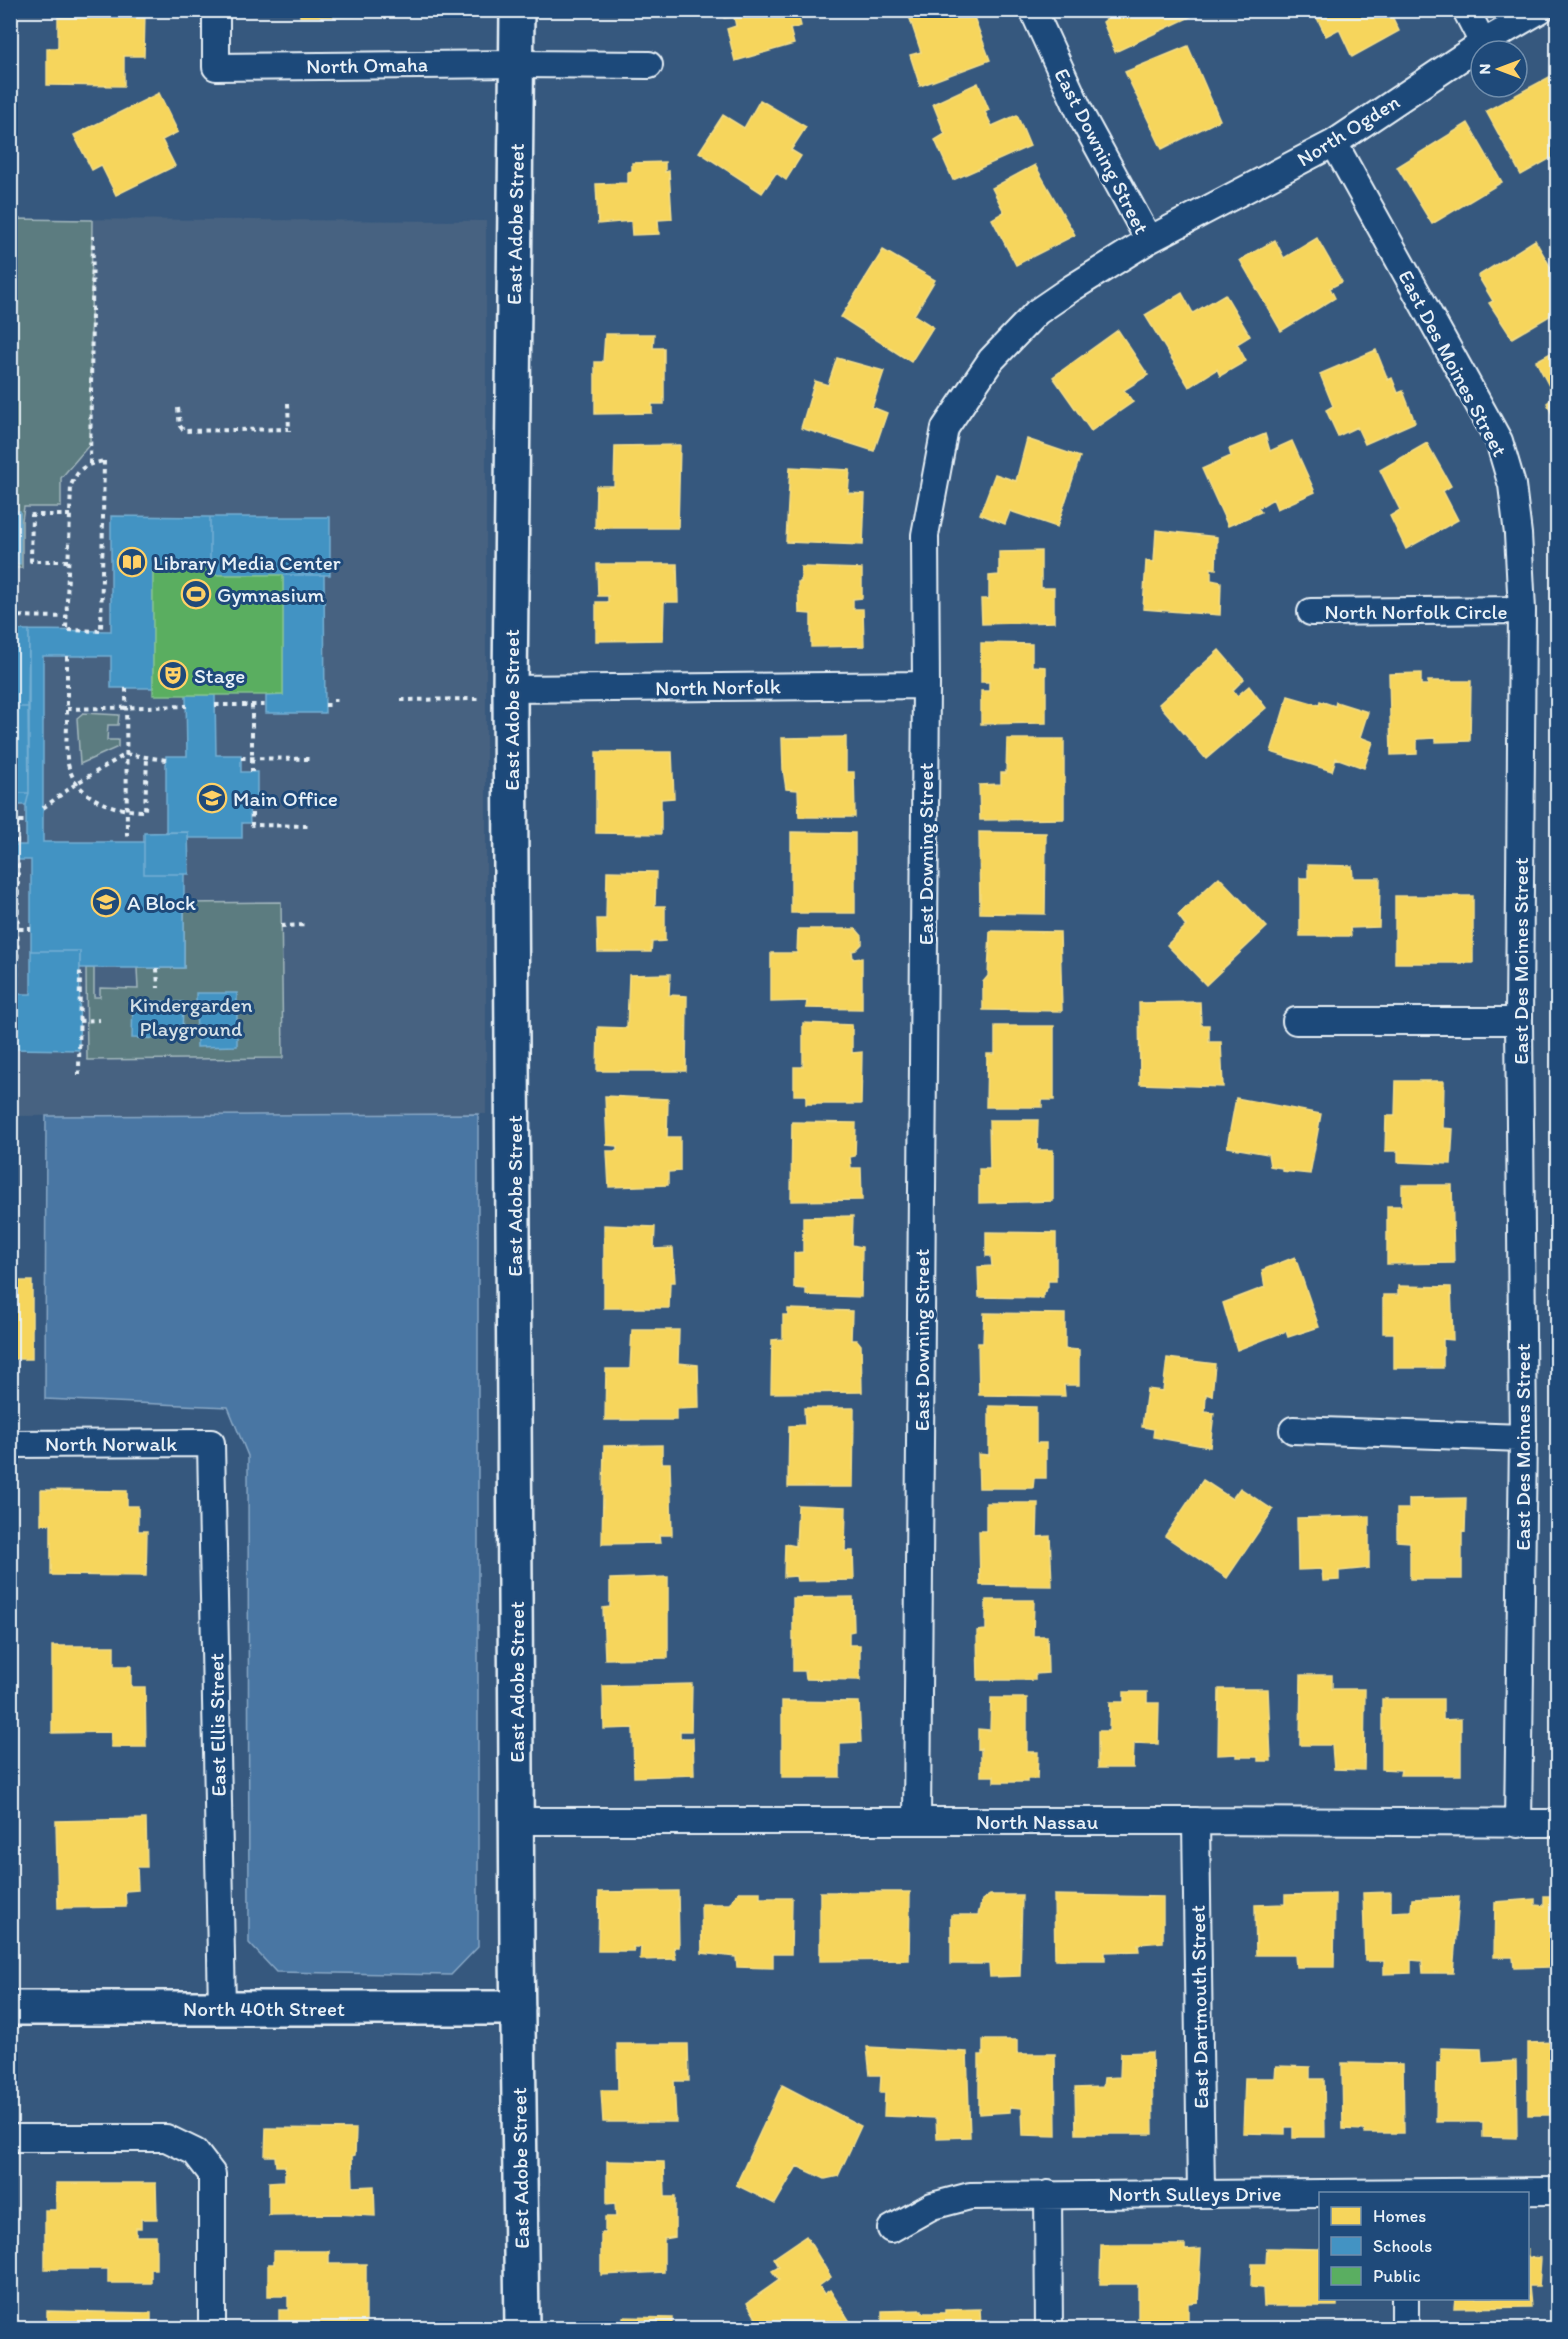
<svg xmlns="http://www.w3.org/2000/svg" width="1568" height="2339" font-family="Itim,sans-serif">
  <rect width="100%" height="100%" fill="#36587e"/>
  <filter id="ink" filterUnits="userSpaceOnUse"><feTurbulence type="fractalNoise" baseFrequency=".0167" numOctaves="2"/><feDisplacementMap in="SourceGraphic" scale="12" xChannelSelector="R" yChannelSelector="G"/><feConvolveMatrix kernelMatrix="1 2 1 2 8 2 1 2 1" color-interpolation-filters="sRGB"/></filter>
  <g filter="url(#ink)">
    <path fill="#466281" d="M11,219L486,221V1114L11,1116Z"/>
    <path fill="#5b7c80" stroke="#a2b6bc" stroke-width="1.5" d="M11,219L92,220L90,444L61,478V507H24L22,520V568H11Z
      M83,713L119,715L118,725H108L107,740H118V747L80,764L77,718Z
      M281,902L283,1058L87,1060L86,968H94V997H100V988L138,989L137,968H184V903Z"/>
    <path fill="#4876a3" stroke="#88a7c5" stroke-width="1.5" d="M478,1114V1947L451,1975L276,1972L249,1943L248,1456L228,1407L45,1399L46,1116Z"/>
    <path fill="#f6d55c" stroke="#f2dd8b" stroke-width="1.5" d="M58,10L145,12L144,56H124V86L47,85V48H58Z
      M300,10H377V16L300,17Z
      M722,10H797L801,26L790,29L794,44L735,61L727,29L736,26L734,17L724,18Z
      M916,10H956L959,17L972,12L990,60L920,86L910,55L921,52L908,13Z
      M1114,10H1192L1194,15L1115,52L1103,22L1115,12Z
      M1313,10H1389L1399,31L1352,57L1339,29L1326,36Z
      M1188,46L1220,120L1162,149L1125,72Z
      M1555,74L1558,79V154L1521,175L1486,111Z
      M978,83L989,110L985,112L992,126L1017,115L1030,146L953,180L935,140L945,134L933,104Z
      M159,93L178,132L162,140L175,166L116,195L101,165L92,170L74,135Z
      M760,100L806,127L791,150L801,156L786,180L776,173L762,193L699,152L723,115L744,128Z
      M1468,123L1502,182L1432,224L1397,167Z
      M665,162V172L669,171L672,219L658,220L659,234L632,235L631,221L598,224L596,184L628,183V172L632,171V163Z
      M1035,165L1075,235L1016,265L992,219L1004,212L992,188Z
      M1317,238L1342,282L1330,288L1335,298L1281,331L1240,260L1275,240L1284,258Z
      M1535,240L1558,280V311L1512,338L1489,303L1493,301L1478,276Z
      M883,250L935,280L914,315L933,327L911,362L841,317Z
      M1182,293L1193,313L1225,294L1250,336L1237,344L1246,361L1220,376L1217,369L1189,387L1145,315Z
      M1118,330L1148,375L1124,390L1133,402L1091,431L1053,377Z
      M605,334H654L653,348H664V404H652V413L595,414V362H603Z
      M1558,349V427L1547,403L1553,398L1550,388L1536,361Z
      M1376,350L1388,380L1392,378L1398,393L1403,391L1415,422L1365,444L1357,427L1338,436L1326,410L1333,406L1320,374Z
      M837,358L884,371L872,407L887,413L874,451L801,428L815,381L828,385Z
      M1265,434L1270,451L1292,441L1315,492L1277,509L1273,499L1258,508L1261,512L1228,526L1202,469L1231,456L1229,449Z
      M1027,439L1080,457L1057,527L1010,511L1005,524L980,514L995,474L1016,481Z
      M1427,443L1451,486L1443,491L1458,520L1406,549L1390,516L1400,510L1380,470Z
      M680,445L678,528H595L596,486H614L615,446Z
      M790,467L850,470L848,493L865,494L863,545L786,542Z
      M1156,530L1217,537L1216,569L1211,568V580L1221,582L1220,615L1143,609L1146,561L1154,562Z
      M1041,551V588H1054V622L982,624L981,599H989V576L999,575V552Z
      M597,564H677L678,602H664L663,640L596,641V602H608V596H598Z
      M801,567L862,569V598L853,599V609H863L864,646L811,647V614L799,613L798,582H801Z
      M981,643L1032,644V666L1046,667V723L981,724V691H989V682H981Z
      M1219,650L1244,679L1233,690L1237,696L1249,686L1266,708L1206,759L1159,704Z
      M1421,673V685H1428V681H1471L1470,741L1436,742V738L1417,739V754L1391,755L1389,674Z
      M1288,696L1319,705L1320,701L1335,706L1336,702L1368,712L1360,737L1373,742L1364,768L1336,758L1332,771L1271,752Z
      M846,737V772H854L855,817H799L798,790L786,789L783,769L782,738Z
      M1007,739H1064V819L980,820L979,785L1001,784V773H1006Z
      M596,752H672L674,798L661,799V834L596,833Z
      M791,832L855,833V913H791Z
      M979,832L1046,833L1045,914L980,913Z
      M1308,865L1352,866L1353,878H1380L1379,927L1350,928L1351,936H1300V878H1308Z
      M607,871L656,872L655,906H665V941L652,942L651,952H598L597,919H606Z
      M1219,877L1267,927L1206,985L1167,945L1186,926L1178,915Z
      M1395,896H1473V963H1395Z
      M798,929H856L862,936V944L856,950L852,951L853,959L862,958V1009L806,1008L807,1001L771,1002V953H797Z
      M990,931L1060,932L1062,1011L983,1010V982L988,976Z
      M670,974L669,995L687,996L686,1071H597L598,1027L627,1028L629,975Z
      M1200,1002L1201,1025H1209V1042H1221L1223,1087L1140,1084L1139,1003Z
      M803,1023L852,1025V1053L862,1052L861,1104H806V1095H794V1067H803Z
      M995,1026H1054V1100H1042V1107H986L987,1054H995Z
      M1396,1081H1444L1443,1128L1453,1129L1451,1164L1398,1162V1151H1385L1386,1116H1395Z
      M605,1096L668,1099L667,1137H680V1171L668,1172V1185L609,1187L607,1151H617V1146L607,1145Z
      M1236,1098L1321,1114L1310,1174L1282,1171V1168L1270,1166L1268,1154L1227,1147Z
      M989,1120H1038L1037,1150H1053V1201L979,1203V1169H990Z
      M792,1122L856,1123L855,1156L850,1157L851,1168H861L862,1200L791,1201Z
      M1402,1185H1452L1454,1263L1387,1264V1206H1402Z
      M853,1216L852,1245L862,1247L861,1297L806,1295V1289L794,1288V1253L803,1252V1217Z
      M604,1225L655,1227L654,1249L673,1248L675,1282H670L669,1308H604Z
      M986,1232L1056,1233V1281H1048V1287L1043,1294V1298L979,1297L978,1267L992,1266L991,1256H986Z
      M1295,1257L1319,1327L1288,1337L1286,1331L1237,1350L1223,1303L1265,1287L1262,1270Z
      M10,1281H32V1359H10Z
      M1398,1286L1451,1287L1453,1340L1443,1339V1368H1394V1333H1383V1295H1398Z
      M788,1309L852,1311L851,1340H857L861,1345L862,1392L771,1393L772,1340L783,1339V1315H788Z
      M984,1313L1065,1314V1349L1079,1350V1385H1064L1065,1396L979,1395L978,1343H983Z
      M632,1330H679L678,1363L698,1365L699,1408L676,1409V1420H605L606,1369H630Z
      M1167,1358L1215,1364L1212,1396L1206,1394L1205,1412L1214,1413L1210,1447L1153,1437L1154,1429L1142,1427L1147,1389L1163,1391Z
      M989,1406L1036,1407V1443H1046V1478H1034L1033,1488H979L978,1454L989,1455Z
      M804,1408H854L853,1487H788L789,1426L805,1425Z
      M662,1445V1463H670L672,1535H659L660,1543L602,1544L604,1446Z
      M1203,1480L1232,1499L1240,1488L1273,1510L1227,1578L1165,1536Z
      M41,1490L127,1491V1506H138V1531H147L146,1576L51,1575V1524H41Z
      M1466,1498L1465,1532L1462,1531V1579H1410V1542L1397,1541V1509H1409V1499Z
      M986,1503H1038L1037,1537L1050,1536L1052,1586L980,1585L979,1531H986Z
      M798,1505L846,1507L845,1551H853L854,1580L797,1581L796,1576L784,1577L785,1544L796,1546Z
      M1369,1516V1568L1339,1571V1580L1323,1581L1322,1569L1298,1570L1297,1518Z
      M668,1577V1658L605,1659L603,1608L610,1607V1579Z
      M853,1597L854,1631L849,1632V1645H860V1680L806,1679L805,1671H793V1598Z
      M986,1600H1034L1033,1636H1047L1048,1673L1035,1674V1680H978L977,1631L986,1630Z
      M52,1646H114V1666H131V1687H145L146,1747H111V1732L52,1733Z
      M1301,1675H1332V1689H1365L1364,1770L1334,1769L1332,1745H1300Z
      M692,1684L691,1731H680V1738H693L694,1775L634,1777L633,1728L604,1729L603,1686Z
      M1219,1689H1268L1271,1761H1258V1757H1237V1754L1218,1755Z
      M1124,1692H1147V1703H1159L1158,1744L1134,1743L1133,1768H1098V1731H1109L1110,1702H1124Z
      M991,1698H1027V1752H1038L1037,1779H1027V1782H994V1776H981V1748L978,1749V1729L990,1730Z
      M1382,1699H1443V1720L1461,1719V1775H1400L1401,1770L1382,1769Z
      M782,1701L859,1702L861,1742L840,1743V1777H782Z
      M146,1819L147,1867H137L138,1890L125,1891L126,1907L58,1908L56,1821Z
      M678,1891L679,1947H674L676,1959L640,1960L641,1947H633L634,1951H598L599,1892Z
      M739,1892H760V1898H792L791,1954H773V1968L737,1967L736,1957L702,1953L701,1904H731L732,1900Z
      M820,1892H910L909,1960L820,1961Z
      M1391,1892V1912L1411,1911L1412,1899L1459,1897L1453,1973H1423L1422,1961L1411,1960V1973L1384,1974V1961H1365L1363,1893Z
      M1335,1894L1334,1967H1296L1295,1955H1256L1255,1905L1285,1904V1895Z
      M990,1895H1022L1020,1976L990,1977L989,1964H951V1915H978L982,1900Z
      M1054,1895L1163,1897V1942L1138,1944L1139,1951L1105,1952V1960H1055Z
      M1544,1896H1558V1963H1550L1549,1967L1514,1968L1513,1957H1494L1495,1902L1535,1899V1905L1544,1906Z
      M983,2040H1017V2054H1055L1056,2136L1023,2135L1022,2108L1010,2107V2112L979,2114V2055H983Z
      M1558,2042V2111L1554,2115H1528V2043Z
      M617,2044H688L689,2081H674L676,2122H603L601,2090H618Z
      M867,2047L967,2052L970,2137L937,2138L936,2118L884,2116L885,2093H880L881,2075H870Z
      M1441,2048L1481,2049L1482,2063L1516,2061L1517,2138L1483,2137V2122H1436L1437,2063H1441Z
      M1152,2052L1153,2134H1076L1075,2088L1103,2087L1104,2078L1120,2077L1121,2053Z
      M1342,2063L1403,2064L1404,2133H1365L1364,2130L1343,2129Z
      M1276,2066L1310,2067V2079H1324L1325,2137H1293V2127H1285V2134L1243,2133L1245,2078H1275Z
      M782,2085L861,2126L838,2176L825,2179L797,2166L775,2204L736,2185Z
      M266,2128L356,2129L355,2155L352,2156L353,2187L374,2186L375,2216L335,2214L269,2215V2182L285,2181V2166H276L275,2156H265Z
      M607,2161L664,2162L665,2197H675V2237L664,2239V2272L601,2275V2233H605V2217H616L615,2203L607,2204Z
      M56,2183H156L157,2219H141V2228H136V2236H156V2269H151V2283H108V2269H45V2210H56Z
      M806,2236L831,2277L819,2286L824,2294L830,2290L854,2328H762L747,2303L779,2280L772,2271L779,2267L774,2258Z
      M1101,2245H1185V2250L1201,2249L1198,2302L1188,2303V2322L1138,2321V2284H1100Z
      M1267,2248L1320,2249V2298H1337V2306H1264L1263,2288L1251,2287L1252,2264H1266Z
      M1528,2249V2257L1541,2258L1539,2286H1529L1531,2307L1454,2308L1455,2298H1528Z
      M274,2251H329V2264H366V2328H279V2310H288V2296H268V2264H274Z
      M980,2309L981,2328H882V2311L922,2310V2313H945V2310Z
      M47,2311L151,2313V2328H47Z
      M623,2317L672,2318V2328H623Z"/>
    <path fill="#4393c3" stroke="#74afd3" stroke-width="1.5" d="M10,511H20V564L10,563Z
      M111,516L210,517V567H153V688H111V656H43V842H144V874H184V968H80V951H31V860H10V845H26V805L29,793V630L111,631Z
      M210,517H330V575H210Z
      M283,575H324L325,713H266V696L283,695Z
      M10,630H29L28,707H10Z
      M186,695H215L216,755H241V772H257V804H249L250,823H242V838H188V832H166V756H187Z
      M10,707H28L29,793H10Z
      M10,793H29L26,805H10Z
      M188,832L189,874H144V833Z
      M31,951H80L79,1050L10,1049V994H31Z
      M196,993H237V1046L197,1047Z
      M133,1001L183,1002L182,1039L132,1038Z"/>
    <path fill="#5aae61" stroke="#85c28e" stroke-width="1.5" d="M153,567H210V575H283V695H153Z"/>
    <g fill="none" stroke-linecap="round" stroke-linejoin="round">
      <g stroke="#e8f1f8" stroke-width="30">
        <path id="street" d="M216,10V67L517,64L649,65
          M1033,10L1083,119L1149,240
          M1466,10L1483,43
          M1334,143L1499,441L1512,485L1518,534L1522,610L1519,1021L1523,1438L1518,1824
          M1311,612L1522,610
          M510,689L926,685
          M1296,1021H1519
          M1293,1430L1523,1438
          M10,1444L211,1443L222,2008
          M517,1821H1196L1558,1823
          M917,1821L926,685L925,535L945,428L991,360L1037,312L1072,288L1149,240L1334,143L1483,43L1540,10
          M1196,1821L1201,2193
          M10,2138H166L195,2152L212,2174V2328
          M1048,2194L1049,2328
          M891,2229L932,2206L970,2196L1558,2191
          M1405,2328V2298"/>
      </g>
      <g stroke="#e8f1f8" stroke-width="38">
        <path id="secondary" d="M517,10L510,689L517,1951L522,2328
          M10,2008H518"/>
      </g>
      <path stroke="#e8f1f8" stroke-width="4" stroke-dasharray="4.5 4.5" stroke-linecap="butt" d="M288,403L289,431
        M178,408L180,426L184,431L289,429
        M104,461L101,631L66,630L71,485C80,467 84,465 104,461Z
        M90,464L93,236
        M68,561H31L32,515H70
        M10,616L67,617
        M67,656C67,678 67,700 67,722C67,735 65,750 68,764C76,799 114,811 145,811L147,757
        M126,688L127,837
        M333,700H341
        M401,700L478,699
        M215,705H266
        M252,705V772
        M325,705H333
        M67,709L187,706
        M241,758L309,759
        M252,804V825L308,826
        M43,808L77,783L126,754L166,760
        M10,821H26
        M17,821V845
        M281,926L307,925
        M10,929H31
        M157,968L158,988
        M17,994L18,860
        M79,1021L100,1020
        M79,1075L80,968"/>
      <use href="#street" stroke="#1f4a7a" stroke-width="26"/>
      <use href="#secondary" stroke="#1f4a7a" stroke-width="33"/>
    </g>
  </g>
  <defs>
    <g id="library-ring" transform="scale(1.5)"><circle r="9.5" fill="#1f4a7a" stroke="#ffd166" stroke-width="1.5"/><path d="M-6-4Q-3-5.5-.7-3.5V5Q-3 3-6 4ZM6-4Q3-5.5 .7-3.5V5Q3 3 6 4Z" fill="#ffd166"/></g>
    <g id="stadium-ring" transform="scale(1.5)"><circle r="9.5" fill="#1f4a7a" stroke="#ffd166" stroke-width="1.5"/><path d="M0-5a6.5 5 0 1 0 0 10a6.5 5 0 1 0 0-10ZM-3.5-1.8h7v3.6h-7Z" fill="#ffd166"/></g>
    <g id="theatre-ring" transform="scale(1.5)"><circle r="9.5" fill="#1f4a7a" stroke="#ffd166" stroke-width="1.5"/><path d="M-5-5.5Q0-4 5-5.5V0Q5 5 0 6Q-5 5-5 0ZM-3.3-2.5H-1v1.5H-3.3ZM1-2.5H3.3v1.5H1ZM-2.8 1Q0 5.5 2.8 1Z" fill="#ffd166"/></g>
    <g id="school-ring" transform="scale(1.5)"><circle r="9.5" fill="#1f4a7a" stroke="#ffd166" stroke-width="1.5"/><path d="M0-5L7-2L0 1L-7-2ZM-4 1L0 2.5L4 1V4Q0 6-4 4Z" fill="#ffd166"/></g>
  </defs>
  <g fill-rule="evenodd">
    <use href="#library-ring" x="132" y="562"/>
    <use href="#stadium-ring" x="196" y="594"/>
    <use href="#theatre-ring" x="173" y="675"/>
    <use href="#school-ring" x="212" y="798"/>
    <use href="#school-ring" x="106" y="902"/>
  </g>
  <g text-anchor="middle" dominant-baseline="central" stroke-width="6" stroke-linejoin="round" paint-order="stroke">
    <g font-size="21" fill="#e8f1f8" stroke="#1f4a7a">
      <text transform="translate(367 65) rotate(-1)">North Omaha</text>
      <text transform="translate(1348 130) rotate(-32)">North Ogden</text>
      <text transform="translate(1102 151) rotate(63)">East Downing Street</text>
      <text transform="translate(515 224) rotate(-89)">East Adobe Street</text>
      <text transform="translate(1453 363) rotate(62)">East Des Moines Street</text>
      <text x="1416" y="611">North Norfolk Circle</text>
      <text transform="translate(718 687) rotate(-1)">North Norfolk</text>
      <text transform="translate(511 710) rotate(-90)">East Adobe Street</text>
      <text transform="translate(925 854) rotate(-90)">East Downing Street</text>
      <text transform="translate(1520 961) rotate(-90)">East Des Moines Street</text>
      <text transform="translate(514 1196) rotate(-90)">East Adobe Street</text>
      <text transform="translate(921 1340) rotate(-90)">East Downing Street</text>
      <text x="111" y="1443">North Norwalk</text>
      <text transform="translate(1522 1447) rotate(-90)">East Des Moines Street</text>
      <text transform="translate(516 1682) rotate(-90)">East Adobe Street</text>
      <text transform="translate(217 1725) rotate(-91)">East Ellis Street</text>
      <text x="1037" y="1821">North Nassau</text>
      <text transform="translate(1199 2007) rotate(-91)">East Dartmouth Street</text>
      <text x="264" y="2008">North 40th Street</text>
      <text transform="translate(520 2168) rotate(-91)">East Adobe Street</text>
      <text x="1195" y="2193">North Sulleys Drive</text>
    </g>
    <g font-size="21" fill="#e8f1f8" stroke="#1f4a7a" text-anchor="start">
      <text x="153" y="562">Library Media Center</text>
      <text x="217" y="594">Gymnasium</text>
      <text x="194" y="675">Stage</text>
      <text x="233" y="798">Main Office</text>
      <text x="127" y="902">A Block</text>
    </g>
    <g font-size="21" fill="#d3dfe6" stroke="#1f4a7a">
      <text x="191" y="1004">Kindergarden<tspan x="191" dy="24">Playground</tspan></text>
    </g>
  </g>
  <rect width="1568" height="2339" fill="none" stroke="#1f4a7a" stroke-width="36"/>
  <rect x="18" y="18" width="1532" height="2303" fill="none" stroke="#e8f1f8" stroke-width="2" filter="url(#ink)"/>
  <rect x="1319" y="2192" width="210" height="108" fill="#1f4a7a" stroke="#6f8dac" stroke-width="1.5"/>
  <rect x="1331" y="2207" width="30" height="18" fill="#f6d55c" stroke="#6f8dac" stroke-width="1.5"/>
  <text x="1373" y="2222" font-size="18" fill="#e8f1f8">Homes</text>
  <rect x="1331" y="2237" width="30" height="18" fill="#4393c3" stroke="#6f8dac" stroke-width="1.5"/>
  <text x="1373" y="2252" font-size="18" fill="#e8f1f8">Schools</text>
  <rect x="1331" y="2267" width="30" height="18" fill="#5aae61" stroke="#6f8dac" stroke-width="1.5"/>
  <text x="1373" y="2282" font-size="18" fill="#e8f1f8">Public</text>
  <g transform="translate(1499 69) rotate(270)"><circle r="28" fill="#1f4a7a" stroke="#6f8dac" stroke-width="1.5"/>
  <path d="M0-4.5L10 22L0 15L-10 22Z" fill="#ffd166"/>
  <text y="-9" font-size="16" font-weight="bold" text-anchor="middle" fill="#e8f1f8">N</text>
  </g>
</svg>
